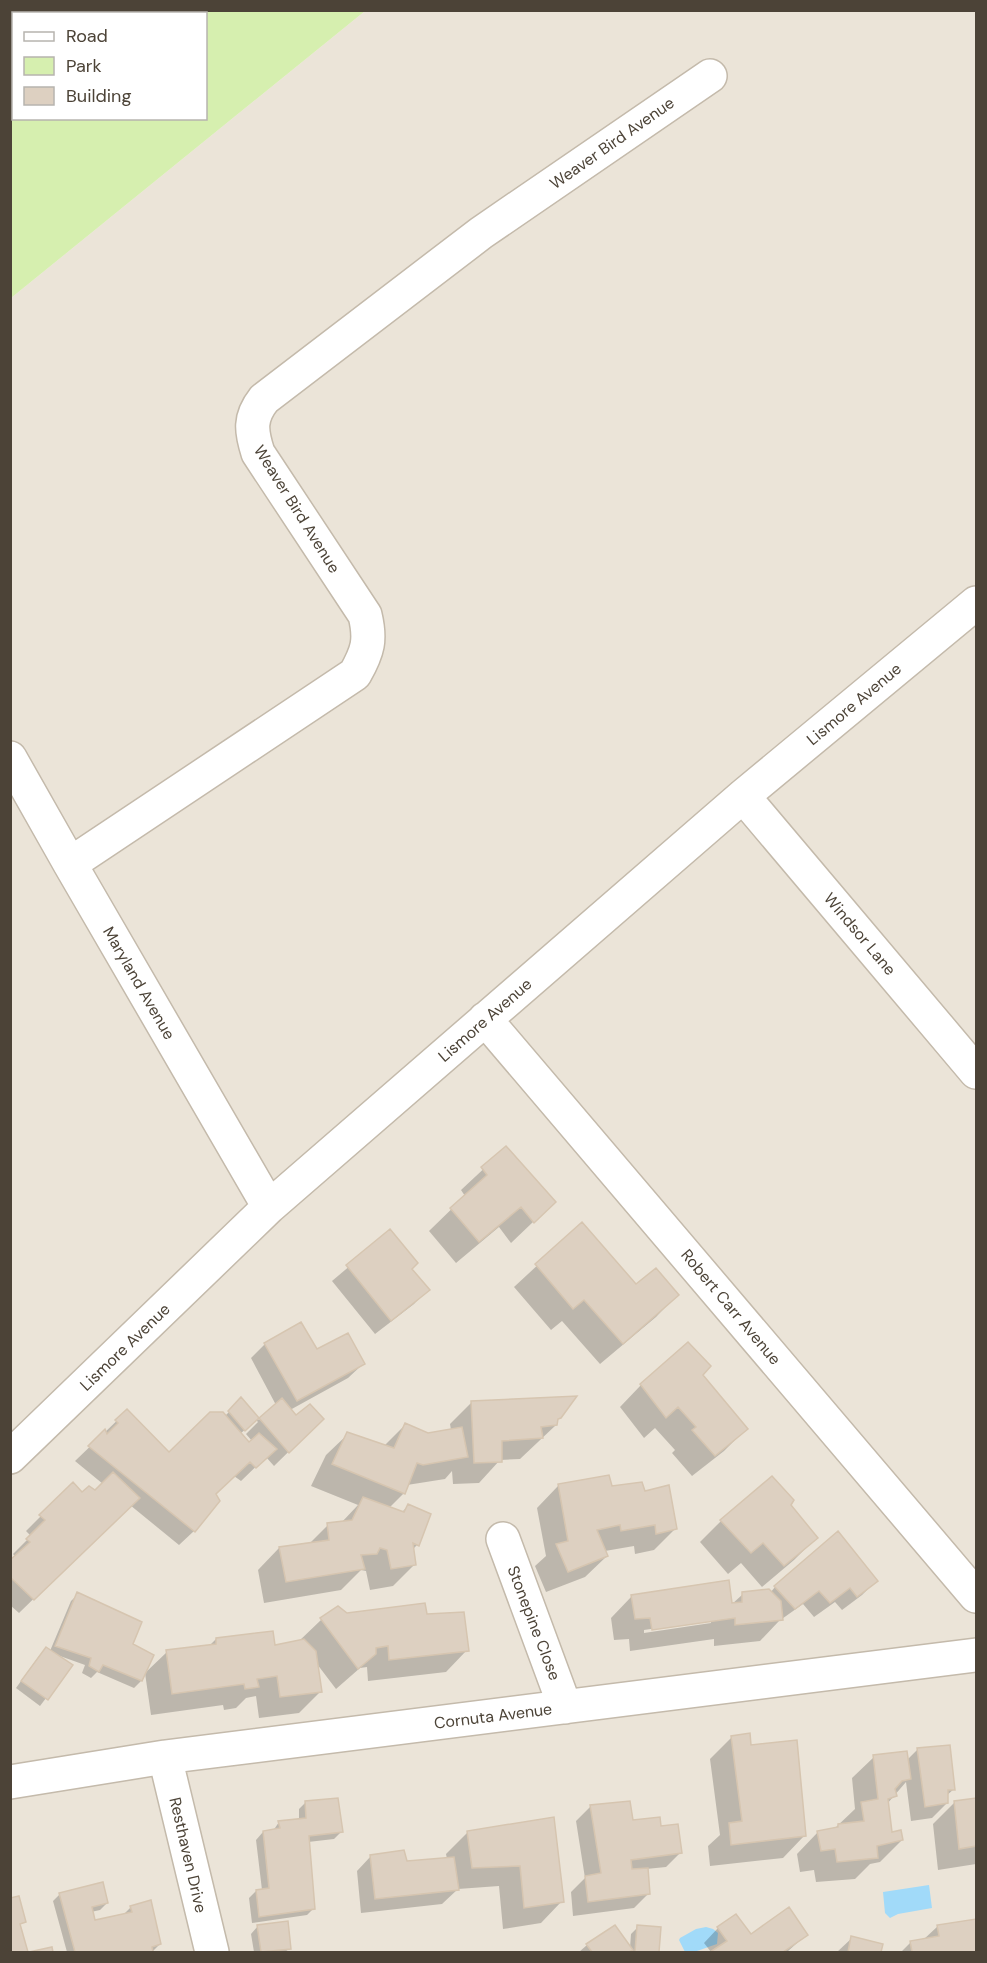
<svg xmlns="http://www.w3.org/2000/svg" width="987" height="1963" font-family="'DM Sans',sans-serif">
  <rect width="100%" height="100%" fill="#f7f2ea"/>
  <path fill="#ebe4d8" d="M365,11H976V1952H11V298Z"/>
  <path fill="#d6efaf" fill-rule="evenodd" d="M11,10H364L365,11L11,298ZM14,14H206V118H14Z"/>
  <path fill="#a1daf9" d="M929,1885L932,1908L898,1914L890,1918L885,1913L883,1892Z
    M706,1927L713,1929L718,1933L717,1944C706,1947 698,1953 685,1952L679,1940L680,1938L696,1929Z"/>
  <path fill="#0003" fill-rule="evenodd" d="M506,1148L554,1202L511,1243L499,1227L456,1263L429,1231L465,1196L461,1190Z
    M582,1224L636,1286L677,1295L656,1317L600,1364L562,1321L551,1330L514,1287Z
    M390,1232L410,1269L428,1289L414,1304L375,1334L332,1281Z
    M265,1344L316,1351L363,1364L348,1378L290,1410L296,1417L322,1419L274,1466L266,1457L241,1481L234,1476L215,1494L194,1531L179,1545L130,1505L19,1613L10,1605V1562L16,1557L13,1554L31,1536L26,1531L73,1484L81,1494L95,1492L103,1484L75,1461L127,1411L169,1454L225,1416L241,1400L259,1420L276,1405L251,1358ZM256,1420L258,1422L246,1434L252,1441L249,1444L240,1434Z
    M701,1375L746,1429L724,1451L692,1476L672,1453L675,1450L655,1428L644,1438L620,1407L641,1385Z
    M472,1402L556,1421V1425L520,1459L500,1460L479,1483L453,1484L452,1471L445,1479L407,1485L404,1493L389,1508L401,1513L408,1506L417,1545L412,1550L414,1565L393,1586L370,1590L366,1571L361,1570L341,1590L264,1603L258,1570L279,1548L309,1544L328,1525L341,1523L358,1505L311,1486L326,1455L348,1434L384,1446L405,1425L428,1434L451,1430L450,1424Z
    M772,1478L789,1505L816,1538L794,1560L762,1587L741,1563L728,1574L700,1542L721,1521Z
    M558,1486L611,1488L644,1493L675,1529L654,1550L635,1554L634,1546L605,1551L607,1556L585,1577L546,1592L535,1566L546,1556L537,1508Z
    M876,1581L862,1595L842,1610L835,1602L814,1617L803,1604L779,1621L760,1641L714,1646V1639L630,1651L629,1639L614,1640L611,1618L632,1596L731,1605L743,1594L770,1593L775,1587ZM711,1620V1623L644,1633V1630Z
    M78,1594L131,1645L152,1656L141,1681L134,1688L97,1672L91,1678L82,1673L85,1665L60,1656L71,1665L40,1706L16,1688L39,1656L46,1649L50,1651L71,1601Z
    M338,1607L346,1615L426,1616L467,1650L446,1672L368,1681L367,1667L360,1668L336,1689L317,1664L321,1691L299,1713L259,1718L256,1696L246,1698L236,1708L224,1710L223,1705L151,1715L145,1673L167,1652L209,1646L216,1639L273,1647L298,1642L321,1620Z
    M732,1737L750,1747L804,1836L783,1858L710,1866L708,1846L720,1835L710,1759Z
    M918,1749L954,1789L946,1796L947,1803L932,1818L911,1821L906,1782L887,1804L891,1833L902,1840L880,1862L870,1864L855,1879L816,1882L814,1870L800,1872L797,1854L818,1832L834,1829L855,1809L852,1778L874,1757L907,1760Z
    M976,1799V1864L938,1870L933,1824L955,1802Z
    M306,1802L341,1832L334,1839L308,1842L314,1908L307,1915L252,1923L249,1898L256,1891L262,1890L256,1840L263,1832L273,1831L279,1822L299,1820V1809Z
    M590,1807L631,1821L660,1828L681,1852L666,1867L646,1869L649,1893L634,1908L573,1916L571,1892L585,1878L576,1821Z
    M552,1819L562,1901L541,1923L503,1929L499,1886L458,1889L442,1904L361,1913L357,1871L371,1856L406,1862L447,1859L446,1854L468,1832Z
    M60,1894L107,1903L100,1910L91,1912L94,1922L124,1914L131,1907L160,1944L152,1952H67L53,1901Z
    M974,1920L976,1952H901L911,1942L923,1940L938,1926Z
    M258,1926L290,1948L285,1952H254L251,1934Z
    M638,1927L659,1928L657,1952H579L587,1945L630,1948L631,1934Z
    M718,1928L750,1937L806,1935L787,1952H711L704,1943Z
    M852,1938L882,1945L880,1952H837Z"/>
  <g fill="none" stroke-linecap="round" stroke-linejoin="round">
    <path stroke="#a1daf9" stroke-width="9" d="M105,14L110,10
      M10,83L14,80"/>
  </g>
  <path fill="#ddd0c1" stroke="#d6c5b0" stroke-width="1.5" d="M506,1146L556,1202L534,1223L521,1207L479,1242L450,1208L487,1175L481,1167Z
    M582,1222L636,1284L656,1268L679,1295L623,1344L584,1300L573,1309L535,1264Z
    M390,1229L418,1263L412,1269L430,1290L391,1321L346,1265Z
    M301,1322L317,1349L348,1333L365,1364L297,1401L264,1343Z
    M688,1342L711,1366L703,1375L748,1429L715,1456L692,1430L696,1427L678,1407L666,1418L640,1384Z
    M577,1396L561,1418L558,1419L557,1425L541,1427L543,1438L502,1441V1462L474,1463L471,1401Z
    M241,1397L259,1418L245,1431L228,1411Z
    M282,1398L296,1415L310,1404L324,1419L289,1453L259,1418Z
    M127,1409L169,1452L210,1412H223L249,1442L259,1433L277,1449L256,1468L250,1462L216,1494L220,1501L195,1532L88,1446L105,1429L107,1434L118,1423L115,1420Z
    M405,1423L428,1433L462,1427L468,1457L423,1465L417,1463L405,1494L332,1464L347,1432L394,1448Z
    M113,1472L140,1498L34,1600L10,1577V1560L30,1542L26,1539L45,1520L39,1515L73,1482L82,1492L89,1486L95,1490Z
    M609,1475L612,1486L642,1482L645,1491L669,1485L677,1529L656,1534L655,1525L621,1531L620,1525L597,1530L608,1556L568,1572L556,1544L568,1541L558,1484Z
    M772,1476L794,1500L791,1505L818,1538L784,1566L763,1543L751,1553L720,1520Z
    M363,1497L404,1512L408,1504L431,1514L419,1546L413,1543L416,1565L391,1569L387,1550L380,1548L377,1554L361,1555L365,1569L286,1582L279,1547L329,1540L327,1523L352,1520Z
    M838,1531L878,1581L857,1597L850,1588L830,1603L819,1591L795,1609L774,1586Z
    M729,1580L732,1603L742,1602V1592L769,1589L781,1601L783,1620L735,1625V1618L652,1630L650,1618L635,1619L631,1595Z
    M77,1592L142,1622L133,1644L154,1655L142,1681L103,1665L99,1672L89,1666L91,1658L55,1646Z
    M425,1603L427,1614L464,1612L469,1651L389,1660L388,1646L376,1648V1654L358,1669L320,1618L338,1606L347,1613Z
    M273,1631L275,1645L304,1639L316,1651L322,1692L280,1697L277,1676L257,1679L259,1687L245,1689L244,1684L172,1694L166,1650L216,1644V1638Z
    M46,1647L73,1665L48,1700L21,1681Z
    M750,1733L751,1745L797,1740L806,1836L731,1845L729,1823L742,1821L731,1736Z
    M950,1745L955,1790H948V1803L925,1807L917,1748Z
    M907,1751L911,1779L902,1781L895,1789L897,1796L888,1799L892,1832L901,1830L903,1840L877,1846L878,1858L837,1862L835,1849L821,1851L817,1831L838,1827V1824L864,1821L861,1802L878,1799L873,1755Z
    M338,1798L343,1832L309,1836L315,1909L259,1917L256,1890L269,1888L263,1831L280,1828L278,1821L306,1818L305,1801Z
    M976,1798V1846L959,1849L954,1801Z
    M630,1801L633,1820L660,1817L661,1826L678,1824L682,1853L631,1860L632,1869L648,1868L650,1894L588,1902L585,1876L601,1873L590,1805Z
    M554,1817L564,1902L524,1908L520,1866L472,1868L467,1831Z
    M404,1850L407,1861L454,1857L459,1890L375,1899L370,1855Z
    M103,1882L108,1903L92,1907L95,1920L132,1912L130,1906L151,1900L161,1944L152,1947L153,1952H75L59,1893Z
    M19,1896L26,1922L20,1924L28,1952H10V1898Z
    M789,1907L808,1935L783,1952H710L727,1941L717,1927L736,1914L751,1934Z
    M976,1919V1952H912L910,1941L939,1936L937,1925Z
    M288,1921L291,1949L261,1952L257,1925Z
    M615,1925L633,1950L629,1952H592L586,1944Z
    M637,1925L661,1927L659,1952H635Z
    M851,1936L883,1944L881,1952H848Z
    M52,1947L53,1952H29Z"/>
  <g fill="none" stroke-linecap="round" stroke-linejoin="round">
    <g stroke="#c4baab" stroke-width="36">
      <path id="minor" d="M10,758L70,864L269,1207
        M743,796L976,1072
        M70,864L355,674C368,651 371,640 365,615L258,453C251,431 249,418 264,399L481,233L710,76
        M485,1019L976,1596
        M10,1457L269,1207L743,796L976,603
        M503,1539L565,1707
        M165,1757L212,1952
        M10,1782L165,1757L976,1655"/>
    </g>
    <use href="#minor" stroke="#fff" stroke-width="33"/>
  </g>
  <g text-anchor="middle" dominant-baseline="central" stroke-width="4.5" stroke-linejoin="round" paint-order="stroke">
    <g font-size="16" fill="#4c4337" stroke="#fff">
      <text transform="translate(612 143) rotate(-35)">Weaver Bird Avenue</text>
      <text transform="translate(297 509) rotate(58)">Weaver Bird Avenue</text>
      <text transform="translate(854 704) rotate(-40)">Lismore Avenue</text>
      <text transform="translate(860 934) rotate(50)">Windsor Lane</text>
      <text transform="translate(139 983) rotate(60)">Maryland Avenue</text>
      <text transform="translate(485 1020) rotate(-41)">Lismore Avenue</text>
      <text transform="translate(731 1307) rotate(50)">Robert Carr Avenue</text>
      <text transform="translate(125 1347) rotate(-44)">Lismore Avenue</text>
      <text transform="translate(534 1623) rotate(69)">Stonepine Close</text>
      <text transform="translate(493 1716) rotate(-7)">Cornuta Avenue</text>
      <text transform="translate(188 1855) rotate(77)">Resthaven Drive</text>
    </g>
  </g>
  <rect width="987" height="1963" fill="none" stroke="#4c4337" stroke-width="24"/>
  <rect x="12" y="12" width="195" height="108" fill="#ffffff" stroke="#b7b4af" stroke-width="1.5"/>
  <rect x="24" y="32" width="30" height="9" fill="#ffffff" stroke="#b7b4af" stroke-width="1.5"/>
  <text x="66" y="42" font-size="18" fill="#4c4337">Road</text>
  <rect x="24" y="57" width="30" height="18" fill="#d6efaf" stroke="#b7b4af" stroke-width="1.5"/>
  <text x="66" y="72" font-size="18" fill="#4c4337">Park</text>
  <rect x="24" y="87" width="30" height="18" fill="#ddd0c1" stroke="#b7b4af" stroke-width="1.5"/>
  <text x="66" y="102" font-size="18" fill="#4c4337">Building</text>
</svg>
